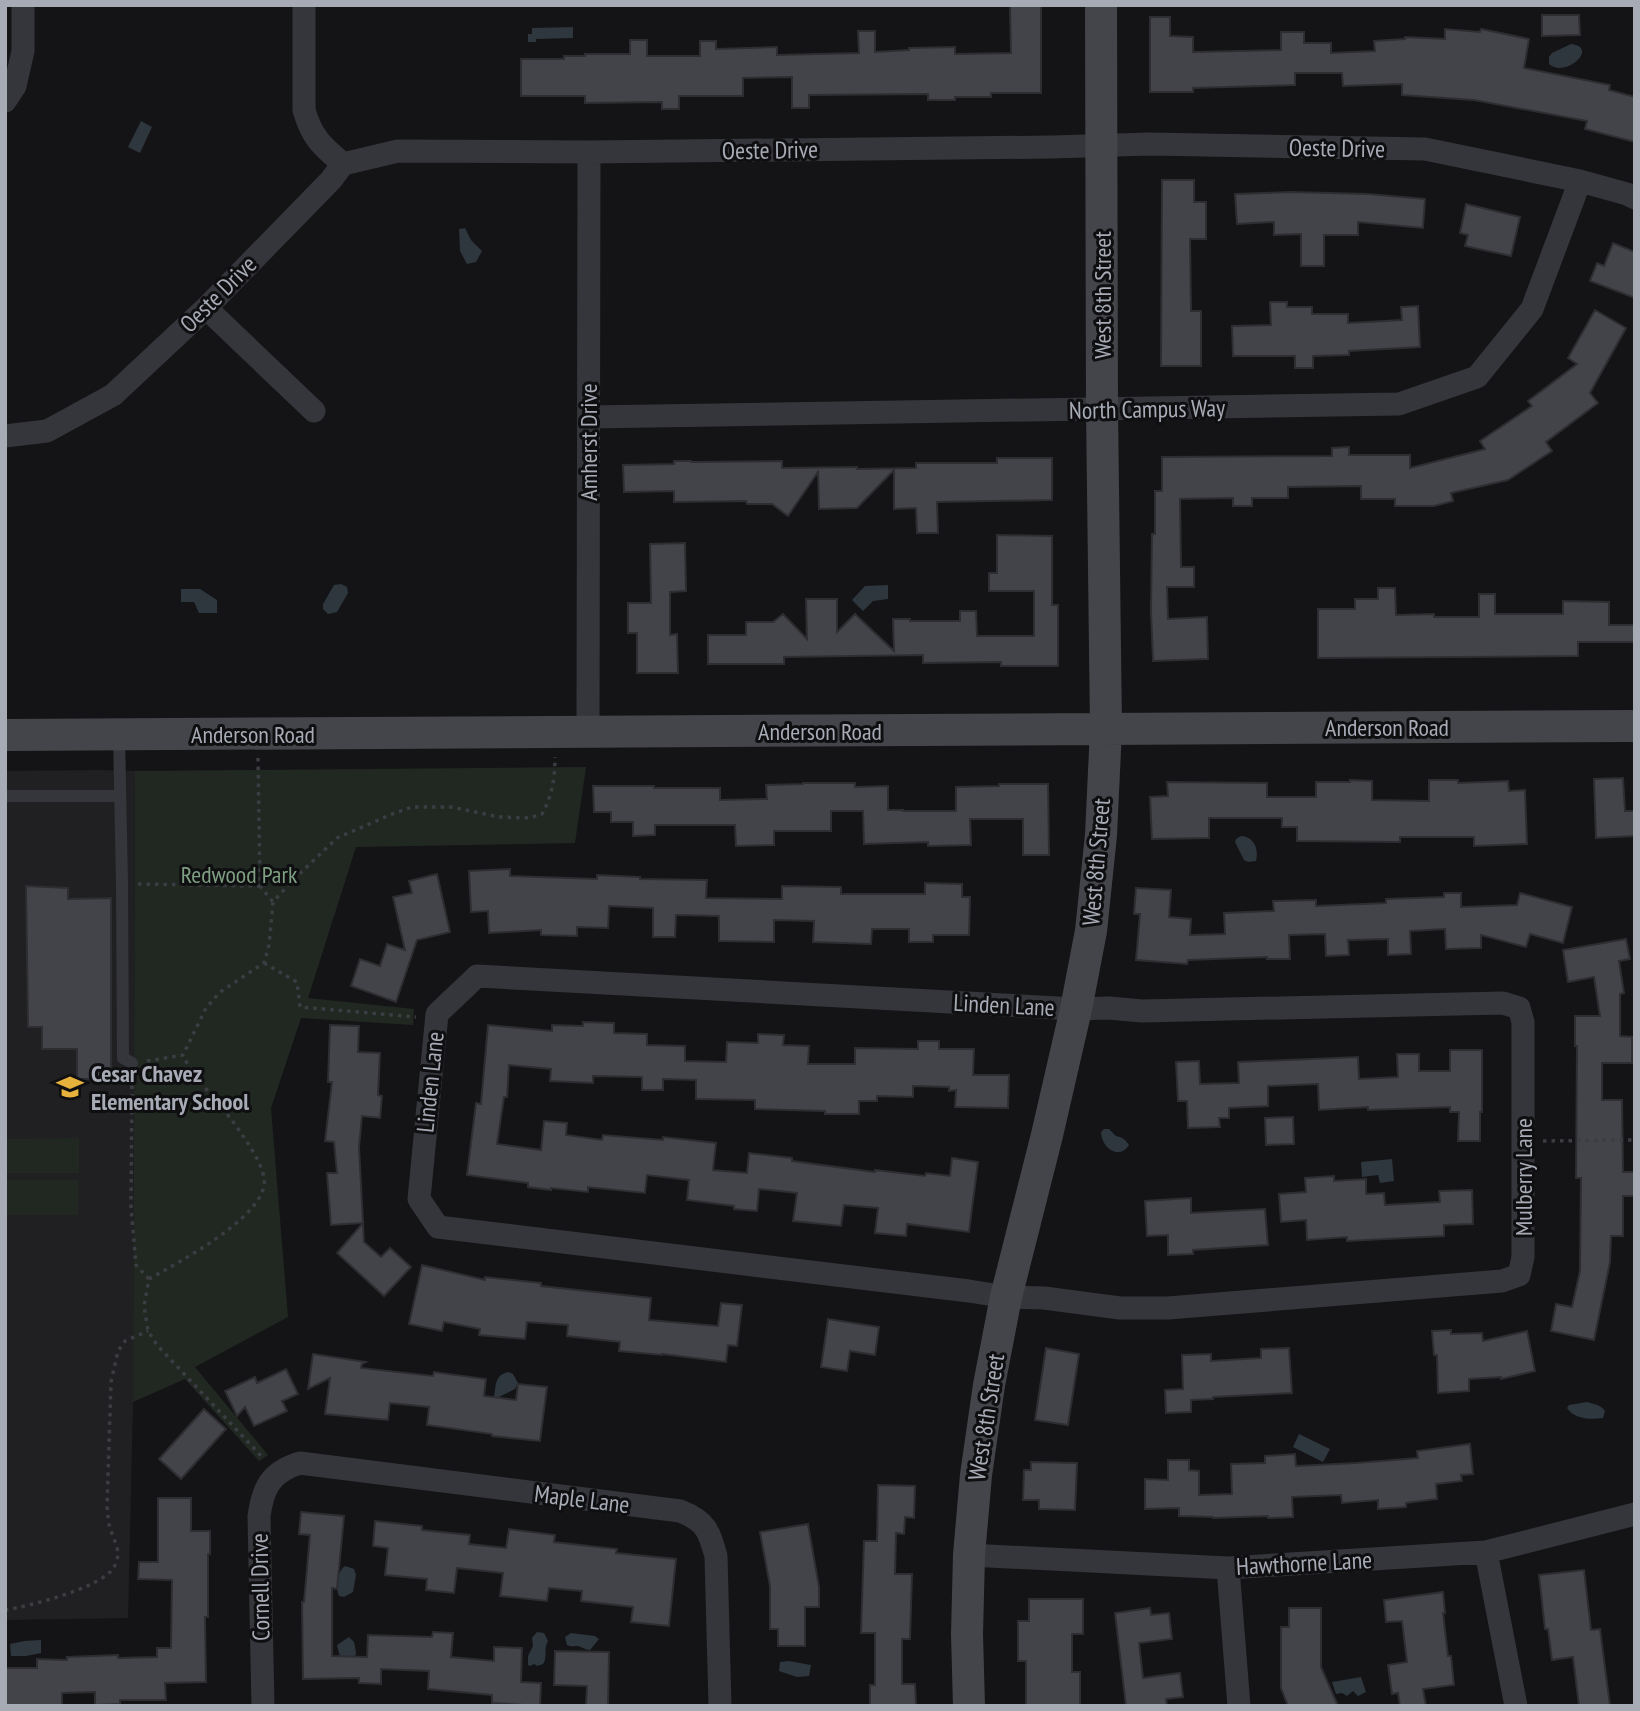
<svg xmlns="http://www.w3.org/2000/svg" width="1640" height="1711" font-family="'PT Sans Narrow',sans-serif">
  <rect width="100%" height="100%" fill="#141416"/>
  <path fill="#202023" d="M100,770L135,771L133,1402L128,1618L5,1620V771Z"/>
  <path fill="#212822" d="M586,767L575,843L356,847L308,998L414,1009L413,1025L301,1018L271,1108L288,1317L195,1367L268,1455L259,1461L185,1379L133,1402L135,771Z
    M79,1138V1173H5V1139Z
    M5,1180H79L78,1215H5Z"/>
  <path fill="#2e363e" d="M573,27V38L536,39V42H528V34H532V28Z
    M1571,44C1600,47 1565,79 1549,64V57L1552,53Z
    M141,121L152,127L140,153L128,147Z
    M465,228L471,240L482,251L476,262L467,264L460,251L459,229Z
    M341,584L347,587L348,593L337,612L328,614L323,609V604L334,585Z
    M888,585V599L873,601L863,611L852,600L865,586Z
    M181,589H200L217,600V613H199L194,602H181Z
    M1241,836C1254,837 1259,848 1256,861L1248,862L1244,860L1235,842L1236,839Z
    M1104,1129H1109L1116,1136C1122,1137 1125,1139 1129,1145C1119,1161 1101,1147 1101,1132Z
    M1392,1159L1394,1181L1380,1183L1378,1175L1362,1177L1361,1162Z
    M509,1372L513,1374L518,1383L515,1389L495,1399L494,1397C496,1385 495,1374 509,1372Z
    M1587,1402C1594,1404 1601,1405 1605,1411L1603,1418C1590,1420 1574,1419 1567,1408L1569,1405Z
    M1299,1434L1330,1449L1323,1462L1293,1447Z
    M345,1566L354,1569L356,1575L353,1592L344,1597L339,1596C335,1588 337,1571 345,1566Z
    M537,1632L544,1633L548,1641C543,1649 548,1657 543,1664L537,1666L534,1664L530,1666L528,1665V1656L533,1646L532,1638Z
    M571,1633L595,1636L599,1639L590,1650C584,1650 582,1646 577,1646C572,1646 571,1647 567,1645L565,1637Z
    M349,1637L354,1642L356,1652L354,1665L340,1657L337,1645Z
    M41,1640V1653L26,1656H11L10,1644L24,1641Z
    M789,1661L811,1665L809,1676L797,1677L779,1671L780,1662Z
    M1361,1677L1366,1692L1358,1696L1353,1691L1347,1696L1342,1693L1336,1694L1332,1682Z"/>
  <path fill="#434449" stroke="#2e2e32" stroke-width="2" d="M1010,5H1041V93H991V97H955V100H928V94L809,95V108H792V77L743,78V96H679V109H662V102L585,103V96H521V59H564V56H585V54H630V40H647V56H700V41H716V49L777,47V55L859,53L858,31H875V52L909,50V48L955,47V54L1011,53Z
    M1542,15H1579L1580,35L1542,36Z
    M1150,17H1170V36L1193,37V52L1281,50V32H1304V43H1331V53L1375,51L1374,41L1405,39V37L1445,39V29L1480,32L1481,29L1529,39L1524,68L1610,85L1609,90L1635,97V142L1585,129L1587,121L1474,100L1402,95V84L1343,86L1342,73H1295V85L1193,88V92H1150Z
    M1162,180H1194V202H1206V239H1190L1191,311H1201V366H1161Z
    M1290,192L1368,194L1425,199L1423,228L1358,222V235H1324V266H1301V234L1274,235V222L1237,224L1235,194Z
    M1466,204L1520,217L1511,256L1465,246L1468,235L1460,233Z
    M1613,243L1635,252V298L1590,281L1597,263L1604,266Z
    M1270,302H1287V307H1312V314H1348V323L1402,320L1401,307L1418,306L1420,347L1349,351V355L1313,356V368H1295V356H1233L1232,326L1271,325Z
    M1595,310L1626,328L1590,393L1598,403L1546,442L1552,451L1508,480L1451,493L1453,501L1434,506H1395V499H1361V486L1288,487V498H1252V506H1233V498L1180,499L1181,567H1194V587H1167L1168,619L1207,617L1208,659L1153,661L1151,611L1152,534H1155V491H1162V457L1332,456V448L1349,447V455H1410V468L1485,449L1480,441L1532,406L1528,401L1577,364L1568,358Z
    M997,458H1052V500L937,502L938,533H917L916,508L894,509V470L857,508L819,509L818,472L788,516L772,504H747L746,501L674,502V491L624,492L623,465L674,464V461H691V462L782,461V468L857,467V469L916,468V463H997Z
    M997,535L1052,536V605H1058V666H1001V662L923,663V655L784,657V664H708V635H746V622H773L783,614L807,639L806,599H837V632L855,614L894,651L893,619H910V621H960V611H976L977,636H1034V591H989V573H997Z
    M685,543L686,591L670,592V635L677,634L678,673H637V633H628V603H651L650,544Z
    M1378,588H1395L1396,615L1434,614V617H1479V594H1495V614H1563V601L1609,602V625H1635V642H1578V656L1318,658V609H1355V599H1378Z
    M1623,778L1625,811H1635V836L1596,838L1594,779Z
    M1350,780L1372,781V800L1429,801V780H1458V783L1508,781L1509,791L1525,790L1527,844L1474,846V837H1400V842L1297,841V827H1282V818H1209V838L1152,839L1150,797L1168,796L1167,782L1267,783V797H1316V782H1350Z
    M803,783H855V787L888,786V810H903V811H956V787L999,786V784H1048L1049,855H1023V819H970L971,845L928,846V842L864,844L863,811H831V831H774V845L736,846L735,825H655V835L633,836V822H611V812H594L593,786H654V788H720V800L767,799L766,785L803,784Z
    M510,869V876L597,879V875L640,877V879L707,880L706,898L782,899V886L841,887V894H925V883L962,884V897H970L969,935H933V942H909V929H872L871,944L813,942L814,921L774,920V942L719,941V916L676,915L675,937H653V908L609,906L608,928L577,927V936L541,935V930L489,933L488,911L471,912L469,871Z
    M437,874L450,932L417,940L396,1002L351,986L360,959L380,966L387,944L405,950L393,897L412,893L409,881Z
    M26,886L68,888V899L111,898V1079H77V1049H42V1027H28Z
    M1136,888L1171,890L1169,917L1191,919L1190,935L1225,934L1224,913L1274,911L1273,901L1316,900V906L1386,903V899L1444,897V893H1461V907L1517,905L1520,893L1572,907L1563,943L1530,934L1526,947L1481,935V948L1446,949L1445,929L1410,931L1411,954L1388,955V939L1348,940L1349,955L1326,956L1325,934L1289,935L1290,959H1267V957L1188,960L1187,964L1136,960L1140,914H1134Z
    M1626,939L1630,959L1619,961L1624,993L1620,994V1036L1632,1037V1063H1602V1100H1622L1623,1172H1634V1196H1623V1236H1611L1610,1262L1594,1340L1551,1331L1556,1304L1572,1307L1580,1271L1581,1178H1576L1577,1046H1575V1016H1600L1594,977L1568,982L1563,950Z
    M583,1022L614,1023V1033L647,1034V1045L685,1046V1061L726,1062L727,1042L758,1043V1034L784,1035L783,1045L809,1046L808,1064H855V1048L918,1049V1041H939V1049H974L973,1075H1009L1008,1108L955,1107L956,1090L949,1091V1087L913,1086V1097L877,1096V1101H859V1114H825V1111L755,1109V1100L696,1099V1080L663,1079V1090H642V1077L593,1076V1083L550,1081L551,1069L509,1065L507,1097H504L497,1144L541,1150L544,1121L567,1123L566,1135L602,1140L603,1135L663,1140V1137L716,1143L713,1170L747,1173L749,1153L792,1158V1161L875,1172V1170L925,1176L926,1173L950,1176L952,1158L978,1162L969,1232L907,1224L906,1236L875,1233L878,1208L844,1205L841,1226L793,1221L797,1193L759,1189L757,1211L734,1209V1206L687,1200L689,1180L647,1175L645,1193L588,1187V1192L551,1188V1190L528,1187V1183L467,1175L476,1103L481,1104L488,1025L552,1031V1025L583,1026Z
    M330,1025L359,1026L358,1052L380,1053L378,1095L382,1096L380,1118L362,1116L359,1147L364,1242L381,1257L390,1248L411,1267L384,1296L337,1253L363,1223L331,1225L327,1173H337L334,1142L325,1141L332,1082H328Z
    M1450,1050H1482V1112H1480V1141H1458L1459,1112H1450V1107L1368,1110V1107L1319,1110L1318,1084L1268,1086V1106L1229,1108V1118H1219L1220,1127L1188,1128L1187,1101H1178L1176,1062L1199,1061L1200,1084L1239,1083L1238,1062L1358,1057L1359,1079L1398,1077L1397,1054H1419V1071H1450Z
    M1293,1117L1294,1144L1266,1145L1265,1118Z
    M1334,1176V1181L1366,1179V1194L1384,1193L1385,1205L1440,1202L1439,1191L1472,1190L1473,1224L1444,1225V1236L1347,1241V1237L1307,1240L1306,1220L1281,1222L1279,1194L1306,1192L1305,1178Z
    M1191,1198V1213L1265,1209L1268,1245L1193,1250V1254L1168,1255V1235L1147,1236L1145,1201Z
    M422,1265L485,1280V1277L541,1283V1286L651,1298L649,1320L718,1326L721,1303L742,1305L737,1346L728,1345L726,1362L662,1354V1355L619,1351L620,1342L567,1336L568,1325L527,1322L525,1339L479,1335L480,1329L444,1322L442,1331L409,1324Z
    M828,1319L879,1327L875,1355L850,1351L847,1371L821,1367Z
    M1451,1330V1334L1482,1333L1483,1341L1527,1331L1535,1371L1501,1379V1377L1469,1379V1391L1438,1393L1437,1355H1434L1432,1331Z
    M1046,1348L1079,1354L1068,1425L1035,1420Z
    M1289,1348L1292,1393L1213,1397V1399L1191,1400V1412L1166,1413L1165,1390L1183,1389L1182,1355L1211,1354V1361L1261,1358V1349Z
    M313,1354L366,1362L362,1364L361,1368L433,1376L434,1372L486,1379L484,1396L516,1400L518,1384L547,1387L540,1441L492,1436V1434L427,1425L429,1407L390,1403L388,1420L325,1414L330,1378L308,1389Z
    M286,1369L298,1394L282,1401L287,1411L254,1426L245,1407L237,1416L225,1391L255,1377L257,1383Z
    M204,1409L226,1429L181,1479L159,1459Z
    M1470,1444L1473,1474L1461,1475L1462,1481L1436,1484L1437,1499L1406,1503V1507L1378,1509V1500L1342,1503L1341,1495L1292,1497L1293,1517L1268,1518V1516L1213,1518V1517L1179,1516V1508L1145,1509V1479L1168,1480V1460H1189V1470L1199,1471V1495L1232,1494L1231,1464L1265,1463V1456L1295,1454L1296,1466L1356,1463L1418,1458L1417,1451Z
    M1031,1462L1077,1463L1075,1510L1039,1509V1500H1023L1024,1470H1031Z
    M878,1485L915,1486L914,1518L905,1517L904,1534L896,1533L895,1574H912L910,1639H902V1684H915L916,1706H870V1685H875V1633H861L862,1602L864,1541H877Z
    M158,1498H191V1531H210V1554H208V1617H205L206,1682L165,1683L166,1700H120V1704L95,1705V1692L62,1693V1706H5V1668H37V1659L67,1660V1657L118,1655V1658L157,1657V1648H171L172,1580L138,1579L139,1562H158Z
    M301,1512L344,1516L337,1589L332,1588V1656L367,1657L368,1635L432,1637L433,1632L453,1633L451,1657L494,1661V1647L522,1648L521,1682L541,1683L540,1706L492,1703V1695L428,1689L429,1671L381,1669V1684L359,1683V1678L303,1679L302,1602H304L310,1535L299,1534Z
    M375,1521L422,1526V1530L470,1535L469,1544L506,1548L509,1529L555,1535L554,1542L617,1549L616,1553L676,1559L669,1626L631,1622L633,1607L581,1601L582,1591L549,1588L547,1601L500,1596L503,1573L457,1568L454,1593L426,1590L427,1579L385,1575L388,1548L373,1546Z
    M808,1524L819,1587V1607H805V1646H778V1629H770V1586L760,1532Z
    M1584,1570L1591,1630L1600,1629L1610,1706H1579L1573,1657L1552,1660L1548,1629H1545L1539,1575Z
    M1443,1592L1445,1613H1443L1448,1656H1451L1454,1685L1423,1689L1426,1706H1400L1398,1693L1392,1694L1388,1665L1407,1662L1402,1621L1386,1622L1384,1600Z
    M1029,1599H1083V1634H1072V1672H1080V1706H1026V1661H1018V1621H1029Z
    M1150,1608L1151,1615L1169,1613L1172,1639L1139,1643L1143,1678L1180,1673L1183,1697L1166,1699L1167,1706H1126L1115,1613Z
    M1289,1608H1321V1667L1338,1706H1288L1281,1688V1627H1289Z
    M555,1651L609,1652L608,1706H586L587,1686L554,1685Z"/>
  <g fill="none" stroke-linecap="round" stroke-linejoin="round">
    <path stroke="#3c3d42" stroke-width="3.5" stroke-dasharray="3.5 5" stroke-linecap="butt" d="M258,758L260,886L273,902
      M138,884L260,886
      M264,963L297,982L300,1007L416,1017
      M147,1061L183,1055L206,1008L220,992L264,963L269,945L273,902L291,882L337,838L392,814L412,807H451L499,817L529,818L542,814C552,796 555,778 555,757
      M132,1077L131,1208L136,1265L149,1279L144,1306L148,1331L157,1345L264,1459
      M1543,1141L1635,1140
      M149,1279C179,1262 257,1221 264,1186C267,1171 250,1146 241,1133C223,1106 199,1085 183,1056
      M5,1610C30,1606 96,1589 112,1570C115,1567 117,1560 118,1555C118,1545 111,1534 109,1524C108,1518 108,1513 107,1507L111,1382L118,1351L125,1341L148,1331"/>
    <path stroke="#35363b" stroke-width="12" d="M119,734L122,884L123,1058L132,1063
      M5,796H120"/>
    <path stroke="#35363b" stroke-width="23" d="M304,5V110C312,138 322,146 343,164
      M5,101L15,86L23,51V5
      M206,308L314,411
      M589,417L1399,404L1477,377L1532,309L1580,181
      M5,436L47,431L113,395L206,308L331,180L343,164L398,151L589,152L1052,147L1150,144L1425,149L1580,181L1627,194L1635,198
      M588,732L589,152
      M477,976L1076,1009L1109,1008L1142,1011L1503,1003L1519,1008L1523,1022V1257L1519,1275L1502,1281L1168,1308H1120L1044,1298L1006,1297L969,1291L438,1227L419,1199L437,1014Z
      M1486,1552L1516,1706
      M969,1555L1228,1568L1486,1552L1635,1514
      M1228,1568L1239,1706
      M263,1706L259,1516C263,1487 271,1472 300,1463L680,1511C706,1521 709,1531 716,1556L720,1706"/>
    <path stroke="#44454a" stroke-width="32" d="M5,735L1635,726
      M969,1706L967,1634L969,1555L976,1475L989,1385L1006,1297L1047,1135L1076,1009L1091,931L1101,835L1106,729L1102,409L1101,5"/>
  </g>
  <defs>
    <g id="school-bare" transform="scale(2.1)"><path d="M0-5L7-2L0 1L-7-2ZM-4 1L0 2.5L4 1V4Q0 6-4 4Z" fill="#e6b23c" stroke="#0f0f11" stroke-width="2.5" paint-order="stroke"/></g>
  </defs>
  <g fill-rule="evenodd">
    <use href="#school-bare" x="70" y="1087"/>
  </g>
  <g text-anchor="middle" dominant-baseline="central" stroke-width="6" stroke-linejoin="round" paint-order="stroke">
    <g font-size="24" fill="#a7abb5" stroke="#0f0f11">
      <text transform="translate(1337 148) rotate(1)">Oeste Drive</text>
      <text transform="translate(770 150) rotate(-1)">Oeste Drive</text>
      <text transform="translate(218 294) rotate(-45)">Oeste Drive</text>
      <text transform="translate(1102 295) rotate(-90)">West 8th Street</text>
      <text transform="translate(1147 409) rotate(-1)">North Campus Way</text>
      <text transform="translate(588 442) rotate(-90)">Amherst Drive</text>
      <text x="1387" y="727">Anderson Road</text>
      <text x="820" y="731">Anderson Road</text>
      <text x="253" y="734">Anderson Road</text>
      <text transform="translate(1096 862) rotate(-85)">West 8th Street</text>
      <text transform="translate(1004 1005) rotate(3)">Linden Lane</text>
      <text transform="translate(430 1082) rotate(-84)">Linden Lane</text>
      <text transform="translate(1523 1177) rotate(-90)">Mulberry Lane</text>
      <text transform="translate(986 1417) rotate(-81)">West 8th Street</text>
      <text transform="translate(582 1499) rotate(7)">Maple Lane</text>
      <text transform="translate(1304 1563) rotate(-3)">Hawthorne Lane</text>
      <text transform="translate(260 1587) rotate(-91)">Cornell Drive</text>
    </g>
    <g font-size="24" fill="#7f9f82" stroke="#0f0f11">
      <text x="239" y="874">Redwood Park</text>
    </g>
    <g font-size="24" font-weight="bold" fill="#a7abb5" stroke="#0f0f11" text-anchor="start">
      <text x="91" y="1073">Cesar Chavez<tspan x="91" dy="28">Elementary School</tspan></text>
    </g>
  </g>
  <rect width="1640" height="1711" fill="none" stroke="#a7abb5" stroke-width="14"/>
</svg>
